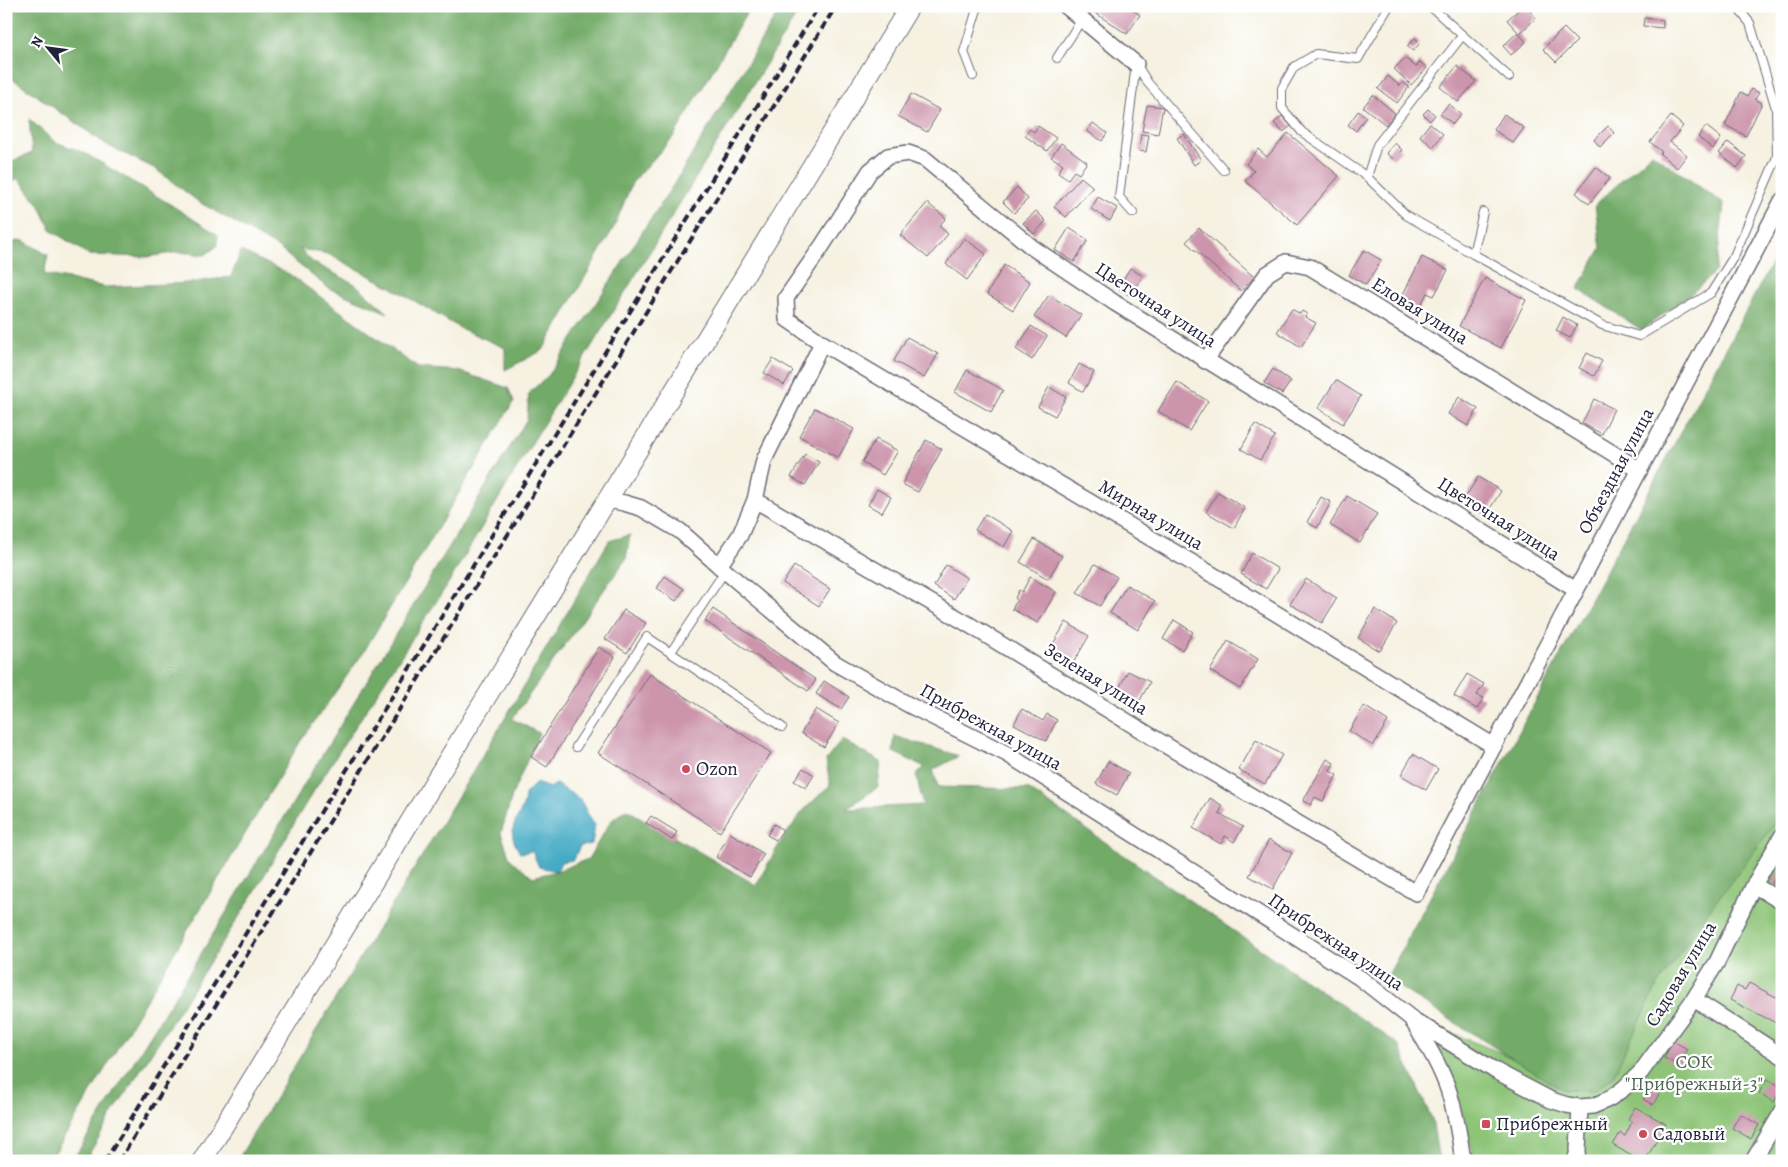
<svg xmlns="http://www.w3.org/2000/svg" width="1788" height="1167" font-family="Alegreya,serif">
  <rect width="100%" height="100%" fill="#fff"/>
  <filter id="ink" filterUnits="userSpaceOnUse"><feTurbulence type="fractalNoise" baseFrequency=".02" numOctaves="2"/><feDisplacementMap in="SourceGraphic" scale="10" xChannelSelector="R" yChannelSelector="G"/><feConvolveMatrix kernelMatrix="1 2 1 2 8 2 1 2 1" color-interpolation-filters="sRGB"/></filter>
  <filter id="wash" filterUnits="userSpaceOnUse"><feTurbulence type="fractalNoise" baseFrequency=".0096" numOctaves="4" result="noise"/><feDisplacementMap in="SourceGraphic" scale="20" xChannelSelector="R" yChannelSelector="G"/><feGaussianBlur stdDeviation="1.12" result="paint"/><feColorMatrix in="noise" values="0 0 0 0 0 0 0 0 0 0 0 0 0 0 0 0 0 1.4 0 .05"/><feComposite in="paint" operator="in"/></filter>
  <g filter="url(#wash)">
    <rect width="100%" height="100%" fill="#f6f1e1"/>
    <path fill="#8dc477" stroke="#587359" d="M1782,782V1161H1474L1460,1103L1420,1020L1582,1086Z"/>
    <path fill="#72aa68" stroke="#4a6652" d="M6,6H751L674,136L632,183L614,227L543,350L505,370V348L460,328L389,286L328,254L300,249L314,263L355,284L388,313L328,288L277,247L199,202L154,168L107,145L6,74Z
      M782,6H802L541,428L449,582L306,803L253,895L118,1105L85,1161H72L196,962L527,419L529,393L549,375L679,176Z
      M29,119L55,142L83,152L168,203L218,235L217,246L205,255L179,252L147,257L89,255L51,230L39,204L18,178L6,186V146L10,162L32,153Z
      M1652,153L1724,204L1716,271L1690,295L1642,330L1578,289L1601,248L1595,205Z
      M22,240L48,255L44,274L105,287L188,283L231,277L241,251L289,274L418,368L458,371L508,388L514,401L363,653L300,742L50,1161H6V244Z
      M1782,244V815L1711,908L1657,986L1612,1078L1593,1091L1562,1090L1386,979Z
      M630,535L626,559L512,719L539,733L513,793L501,833L510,859L533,877L557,871L588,859L611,821L626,809L756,885L780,843L802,812L830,785L826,760L842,740L881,762L878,787L846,809L923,805L916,774L925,767L893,752L895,736L959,756L933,770L938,787L1028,789L1398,1044L1432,1119L1439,1161H237L497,732L609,541Z"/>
    <path fill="#45abc5" stroke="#346680" d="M536,783L550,788L556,784L580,799L590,818L595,825L592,844L580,846L573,860L561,862L557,871L539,867L532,851L520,853C501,824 525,819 525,794Z"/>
    <g id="blocks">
      <path fill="#cc95ac" d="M1096,6H1127L1140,15L1127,34L1092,11Z
        M1523,6H1526L1536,18L1519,34L1526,42L1511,55L1503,46L1518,32L1507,20Z
        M1644,18L1663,20V28L1643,26Z
        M1564,28L1577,41L1556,62L1543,49Z
        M1415,38L1420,43L1413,51L1407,46Z
        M1405,58L1416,67L1420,62L1427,68L1411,85L1394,69Z
        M1457,66L1476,81L1458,102L1440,87Z
        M1388,76L1400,86L1403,82L1409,87L1397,103L1378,89Z
        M1751,89L1759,93L1755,99L1762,103L1746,136L1725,125L1741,92L1748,96Z
        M911,94L940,110L927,132L898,116Z
        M1373,95L1395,113L1386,125L1363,107Z
        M1449,104L1461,114L1453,124L1440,114Z
        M1147,105L1163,107L1158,134L1142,131Z
        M1428,109L1435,115L1430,121L1423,114Z
        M1358,111L1366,117L1356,131L1348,125Z
        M1504,114L1524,128L1513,143L1494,130Z
        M1282,116L1291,126L1283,132L1274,123Z
        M1671,116L1683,126L1670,142L1687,155L1677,168L1660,154L1662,152L1650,142Z
        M1093,123L1107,133L1102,141L1087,131Z
        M1430,123L1443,134L1433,147L1420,136Z
        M1038,126L1056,138L1047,151L1025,136L1030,129L1034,132Z
        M1608,126L1614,133L1600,147L1594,140Z
        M1706,126L1721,138L1713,149L1698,137Z
        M1288,133L1339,176L1297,225L1245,181L1254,171L1246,164L1258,149L1267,157Z
        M1141,134L1149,135L1146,152L1139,151Z
        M1184,134L1201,160L1194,165L1177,138Z
        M1728,142L1746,156L1737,168L1719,153Z
        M1061,143L1087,162L1079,174L1074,171L1068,179L1058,172L1063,164L1051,157Z
        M1395,143L1402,150L1393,159L1386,153Z
        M1596,167L1610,178L1589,204L1576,193Z
        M1081,177L1093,187L1066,217L1054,207Z
        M1017,187L1028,199L1014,213L1003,202Z
        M1098,197L1117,208L1110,221L1091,209Z
        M927,203L946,218L939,226L948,234L928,258L900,235Z
        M1036,211L1046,221L1034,234L1023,223Z
        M1069,228L1088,240L1074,262L1055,250Z
        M1199,228L1254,277L1241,291L1186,242Z
        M964,238L986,254L967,280L946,264Z
        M1364,250L1381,260L1366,285L1349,275Z
        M1422,257L1448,270L1434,296L1427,293L1418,310L1400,300Z
        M1004,265L1030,282L1013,310L987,294Z
        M1130,268L1143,276L1130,296L1118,288Z
        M1485,278L1526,300L1501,348L1459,326Z
        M1049,295L1081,315L1066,338L1034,317Z
        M1292,309L1300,314L1302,311L1307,314L1305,317L1316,323L1301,347L1277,332Z
        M1563,317L1577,325L1570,338L1556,331Z
        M1031,326L1047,336L1032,360L1016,349Z
        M907,337L938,354L924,378L894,361Z
        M1587,353L1602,361L1594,376L1579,368Z
        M773,359L793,371L784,385L764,373Z
        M1079,364L1094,372L1083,392L1069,383Z
        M1273,369L1291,381L1282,394L1264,383Z
        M967,370L1003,390L991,412L955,392Z
        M1336,380L1361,396L1343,424L1318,408Z
        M1177,382L1208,401L1189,431L1158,411Z
        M1049,387L1066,397L1055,416L1038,407Z
        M1459,397L1478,409L1468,426L1448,414Z
        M1594,399L1614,409L1602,434L1582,423Z
        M815,408L854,429L838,458L799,436Z
        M1255,424L1275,436L1260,460L1241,449Z
        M876,439L898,451L883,475L862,462Z
        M926,440L942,449L918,492L902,484Z
        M805,454L819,462L805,485L791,477Z
        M1478,477L1501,491L1486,515L1463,501Z
        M877,489L891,497L882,513L868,505Z
        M1218,492L1245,508L1234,528L1206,512Z
        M1347,496L1377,514L1360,543L1330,525Z
        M1321,497L1331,502L1317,528L1307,522Z
        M985,514L1013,531L1004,547L975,530Z
        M1034,539L1062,556L1048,579L1020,562Z
        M1252,553L1278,569L1266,589L1241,574Z
        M1095,564L1117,577L1100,606L1077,593Z
        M946,565L967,578L954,599L934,586Z
        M794,566L830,589L819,606L783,583Z
        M665,576L684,589L676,601L657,588Z
        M1030,577L1056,592L1038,623L1012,609L1017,600L1015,598L1019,590L1022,592Z
        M1306,579L1337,598L1322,623L1290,604Z
        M1127,585L1155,601L1138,630L1110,613Z
        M713,609L816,680L808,691L705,621Z
        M1375,609L1397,623L1380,651L1358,638Z
        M624,610L646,623L627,653L605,639Z
        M1174,620L1193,632L1182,650L1163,639Z
        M1066,622L1089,636L1072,665L1049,651Z
        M1228,641L1258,659L1240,689L1210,671Z
        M599,647L615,657L547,767L531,757Z
        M1128,671L1150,682L1138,704L1117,692Z
        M650,674L771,753L720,832L598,753Z
        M1467,674L1484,684L1477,695L1484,698L1477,709L1454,696Z
        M824,681L849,697L841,709L816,694Z
        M1364,706L1388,721L1373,746L1349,731Z
        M816,709L839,723L824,747L801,733Z
        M1022,709L1043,721L1047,714L1057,720L1046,741L1014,724Z
        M1256,740L1282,755L1265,784L1239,770Z
        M1413,754L1438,769L1426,790L1401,775Z
        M1327,759L1334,763L1330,771L1337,775L1323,801L1315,797L1311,805L1303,801Z
        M1108,761L1129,773L1117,795L1096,784Z
        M803,768L814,775L806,788L794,781Z
        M1210,798L1223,806L1219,813L1243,827L1234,842L1225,836L1221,844L1193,828Z
        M651,816L677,832L672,840L646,823Z
        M774,824L783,830L776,840L767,835Z
        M730,833L764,854L750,877L716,857Z
        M1269,840L1292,853L1273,889L1249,876Z
        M1782,867V888L1772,883Z
        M1749,983L1782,1000V1026L1730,1000L1737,986L1745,990Z
        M1673,1041L1687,1049L1678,1065L1664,1058Z
        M1767,1079L1782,1087L1774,1102L1759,1093Z
        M1650,1086L1660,1092L1653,1105L1643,1099Z
        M1635,1107L1666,1124L1645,1161H1640L1613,1145L1620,1133L1625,1136L1632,1122L1628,1119Z
        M1740,1114L1759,1125L1751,1139L1732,1128Z"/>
    </g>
  </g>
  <g filter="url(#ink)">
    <use href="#blocks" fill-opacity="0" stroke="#6c6a75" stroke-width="1"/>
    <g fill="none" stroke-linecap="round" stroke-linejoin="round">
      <g stroke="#6c6a75" stroke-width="10">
        <path id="service" d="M1389,6L1358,59L1316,54L1294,67L1282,88V108L1302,132L1367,177L1406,215L1473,254L1602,325L1639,336L1711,293L1734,256L1777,157L1776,108L1750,23L1736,6
          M1430,6L1509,77
          M1057,58L1082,19
          M1136,64L1148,83L1224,170
          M973,76L964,52L978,6
          M1367,177L1377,145L1462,36
          M1133,213L1119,197L1136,64
          M1473,254L1483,212
          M671,652L725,571
          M576,747L647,637L782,727"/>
      </g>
      <g stroke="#6c6a75" stroke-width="18">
        <path id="minor" d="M1066,6L1136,64
          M1205,361L1267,274L1286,262L1310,267L1640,470
          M607,500L624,503L641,508L680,531L725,571L835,663L909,705L1007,754L1360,978L1412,1019L1494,1070L1551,1100L1567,1105L1580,1107L1593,1106L1609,1099L1624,1088L1641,1072L1694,999L1717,962L1754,885L1782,836
          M755,500L968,624L1172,749L1416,893L1782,201
          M719,566L740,535L755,500L764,460L822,343
          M1494,746L1218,578L822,343L787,319L786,298L822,246L870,171L888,156L908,153L925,159L1033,248L1115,303L1576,590
          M1754,885L1782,902
          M1694,999L1782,1056
          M1412,1020C1426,1043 1441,1067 1449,1092C1456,1115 1460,1138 1463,1161
          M1575,1161L1578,1151L1580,1107
          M1753,1161L1782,1112"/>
      </g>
      <g stroke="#6c6a75" stroke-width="21">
        <path id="tertiary" d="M202,1161L910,6"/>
      </g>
      <use href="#service" stroke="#fff" stroke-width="8"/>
      <use href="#minor" stroke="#fff" stroke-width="15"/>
      <use href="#tertiary" stroke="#fff" stroke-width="19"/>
      <path stroke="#22223b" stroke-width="4" stroke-dasharray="8 4" stroke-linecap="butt" d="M105,1161L819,6
        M119,1161L836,6"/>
    </g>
  </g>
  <g fill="#d1495b" stroke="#fff" stroke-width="2">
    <circle cx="686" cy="769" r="5"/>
    <rect x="1481" y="1119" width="10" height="10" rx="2.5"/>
    <circle cx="1643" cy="1134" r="5"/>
  </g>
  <g text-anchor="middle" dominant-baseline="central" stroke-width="4.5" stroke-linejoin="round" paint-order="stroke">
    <g font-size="19" fill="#22223b" stroke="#fff">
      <text transform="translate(1156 305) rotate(33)">Цветочная улица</text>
      <text transform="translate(1420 311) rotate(32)">Еловая улица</text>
      <text transform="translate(1616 471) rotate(-62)">Объездная улица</text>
      <text transform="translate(1151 515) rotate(31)">Мирная улица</text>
      <text transform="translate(1499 519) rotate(32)">Цветочная улица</text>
      <text transform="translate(1096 679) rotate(32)">Зеленая улица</text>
      <text transform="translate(991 727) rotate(29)">Прибрежная улица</text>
      <text transform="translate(1336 942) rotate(34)">Прибрежная улица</text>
      <text transform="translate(1681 974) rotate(-59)">Садовая улица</text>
    </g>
    <g font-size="19" fill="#22223b" stroke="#fff" text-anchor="start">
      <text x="696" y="769">Ozon</text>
      <text x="1496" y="1124">Прибрежный</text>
      <text x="1653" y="1134">Садовый</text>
    </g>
    <g font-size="19" fill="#4d6353" stroke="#fff">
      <text x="1694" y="1062">СОК<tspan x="1694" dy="22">"Прибрежный-3"</tspan></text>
    </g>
  </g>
  <rect width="1788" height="1167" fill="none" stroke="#fff" stroke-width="25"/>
  <g transform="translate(48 48) rotate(299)" stroke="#ffffff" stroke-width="4" paint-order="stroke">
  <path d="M0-4L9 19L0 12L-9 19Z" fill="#22223b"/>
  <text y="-8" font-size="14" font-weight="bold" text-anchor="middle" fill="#22223b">N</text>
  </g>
</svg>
